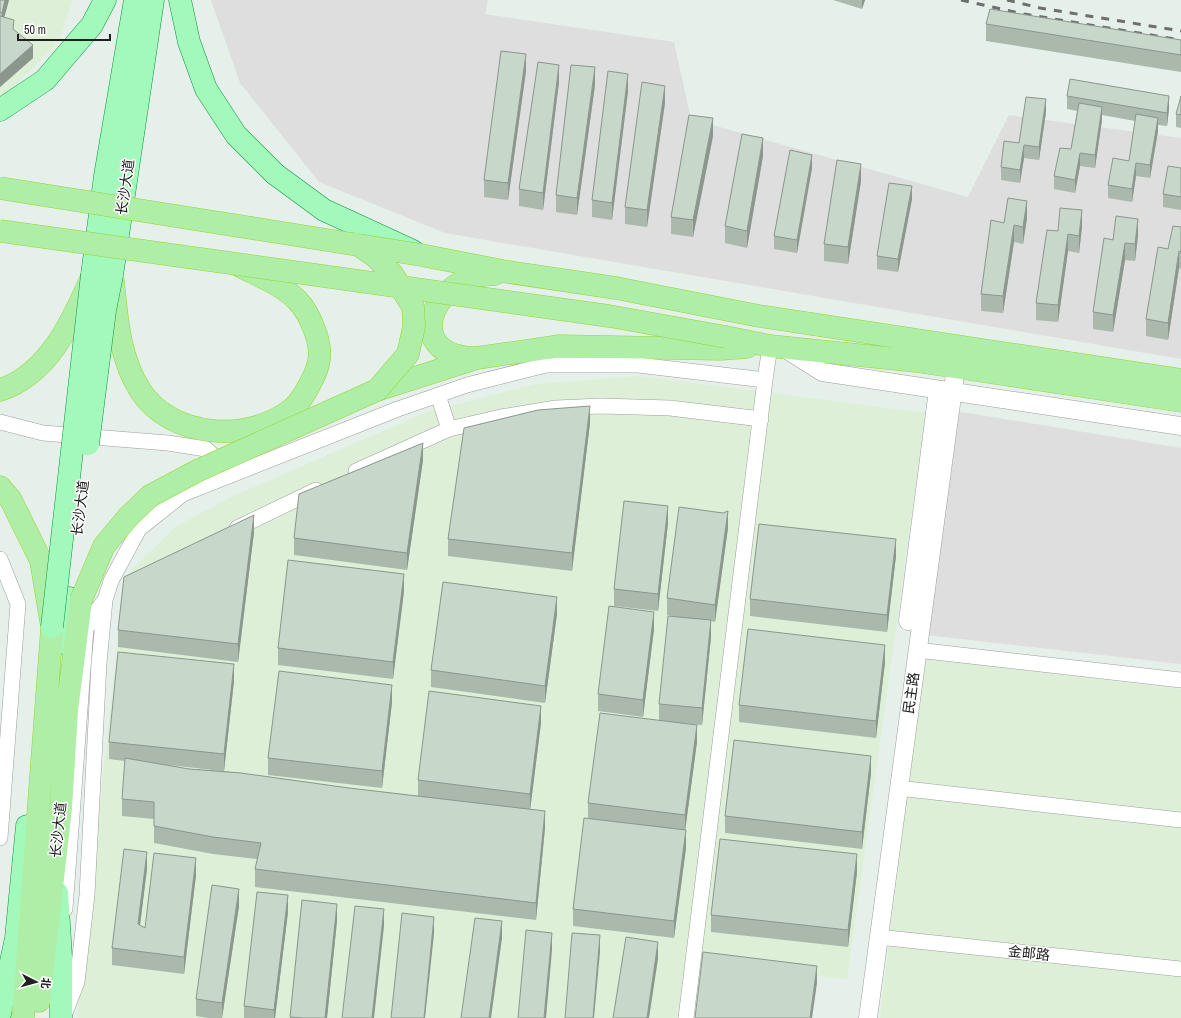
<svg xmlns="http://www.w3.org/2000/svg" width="1181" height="1018" font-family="'Archivo Narrow','Noto Sans SC',sans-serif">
  <rect width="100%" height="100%" fill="#e6f0ea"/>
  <path fill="#dddedd" d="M211,0H488L485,14L674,42L691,119L968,197L1009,115L1181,138V359L445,233L319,182L240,83Z
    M956,411L1181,448V664L926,635Z"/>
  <path fill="#ddf0d7" d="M0,0H73L59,42L9,92L0,95Z
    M640,376L926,413L847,980L700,959L693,1018H77L122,597L131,570L175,527L235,495L427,412L535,384Z
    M923,658L1181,689V1018H880Z"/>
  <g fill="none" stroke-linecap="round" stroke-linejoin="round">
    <g stroke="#9d9d9d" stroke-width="16">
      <path id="minor" d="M438,395L449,429
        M0,422L43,433L168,443L206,449L225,466
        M356,471L449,429L501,417L556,408L601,406L670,408L761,419
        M237,528L316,490
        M0,559L18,604L0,838
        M917,650L1181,680
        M898,788L1181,820
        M65,909L86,629L95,613L104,601
        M878,937L1181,969
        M65,1013L77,982L87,895L99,663L105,600L111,581L139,529L183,494L398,409L467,385L546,365H638L765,380L770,346
        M686,1018L765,380"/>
    </g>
    <g stroke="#9d9d9d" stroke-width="19">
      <path id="tertiary" d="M784,348L822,372L1181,426
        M908,621L938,390
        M868,1018L956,367"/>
    </g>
    <g stroke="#06963c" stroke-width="23">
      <path id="primary" d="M180,0L189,42L206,89L236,135L275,174L324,210L413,251
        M0,110L45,80L92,25L105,0
        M92,275L105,176L135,0
        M112,275L153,0
        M67,644L69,598
        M57,893L61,957V1018
        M0,1014L16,938L27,826"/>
    </g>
    <g stroke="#97d52d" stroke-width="23">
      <path id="trunk" d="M421,255L508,272L616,288L759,316L1181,380
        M113,280C117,318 119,357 140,390C171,439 249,443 292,409C300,403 306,392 311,382C321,364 322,351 315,331C311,320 305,308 297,300C281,284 259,276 240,266
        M726,337L770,346L916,361L1181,401
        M474,358C412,356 423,297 471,277C478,275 487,275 495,274
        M0,390C47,375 71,324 89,283
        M377,390L477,358L560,346L721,349L747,347
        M0,487L11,500L41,561L52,627L23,1018
        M39,1001L61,808L67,710L81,600"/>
    </g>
    <use href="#minor" stroke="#fff" stroke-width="15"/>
    <use href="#tertiary" stroke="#fff" stroke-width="18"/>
    <use href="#primary" stroke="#a3f9bb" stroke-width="22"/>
    <use href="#trunk" stroke="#aeeea6" stroke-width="22"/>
    <path stroke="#6e6e6e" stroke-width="3" stroke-dasharray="8 8" stroke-linecap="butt" d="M961,0L1024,14L1181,40
      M1007,0L1040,8L1181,31"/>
    <g stroke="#06963c" stroke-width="23" stroke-linecap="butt">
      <path id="primary-bridge" d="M88,444L105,310L112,275
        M52,627L92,275"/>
    </g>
    <g stroke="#97d52d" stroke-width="23" stroke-linecap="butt">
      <path id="trunk-bridge" d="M0,188L421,255
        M0,231L609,316L726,337
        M81,600L104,546L128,517L150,496L197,471L377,390L408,354L414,326L413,307L393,275L376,257L357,244"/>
    </g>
    <use href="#primary-bridge" stroke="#a3f9bb" stroke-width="22"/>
    <use href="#trunk-bridge" stroke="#aeeea6" stroke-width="22"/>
  </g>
  <path fill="#abb9ad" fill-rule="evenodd" d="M0,0H9L4,17L14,30L33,58L0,87Z
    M833,0H865L862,9Z
    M986,24L1181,40V72L986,41Z
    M526,71L508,200L484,197V180Z
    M559,82L543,210L519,206V189Z
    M595,85L577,215L556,212V195Z
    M628,91L612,220L592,217V200Z
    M1067,96L1169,109L1167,126L1158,125V131L1150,178L1136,176L1132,202L1108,198V185L1129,161L1135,121L1102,115V120L1095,168L1080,166L1075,193L1054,189V176L1071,149L1077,111L1067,109Z
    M1181,96V128L1176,127V114Z
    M665,103L647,227L625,224V207Z
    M1046,112L1039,160L1024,158L1020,183L1001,180V167Z
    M713,136L693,237L671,234V217Z
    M763,156L747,248L725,243V226Z
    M812,168L797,253L774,249V236Z
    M1181,168V210L1163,207V194Z
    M861,181L848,264L824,261V244Z
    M912,199L898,272L877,269V256Z
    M1027,218L1023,244L1014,242L1003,313L981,311V294L1004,223Z
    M1082,227L1079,253L1068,251L1058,322L1036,320V303L1058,231Z
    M1181,227V269L1179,268L1168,340L1146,336V319L1168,249Z
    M1138,236L1135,261L1125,260L1113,332L1093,329V312L1113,240Z
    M590,423L572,571L448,556V539Z
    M423,460L407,570L294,555V538Z
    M668,523L658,611L614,606V589Z
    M728,528L715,622L711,621V637L702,725L677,723L697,742L685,830L686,848L674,938L573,926V909L588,818V803L659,720V704L672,616L667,615V598Z
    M254,532L238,662L118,647V630Z
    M896,556L887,632L750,616V599Z
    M404,591L393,679L278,665V648Z
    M557,614L545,703L431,687V670Z
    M654,629L643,717L598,711V694Z
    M885,662L876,738L739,722V705Z
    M234,681L224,771L349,788L418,796V780L541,723L530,809L545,828L536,920L255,887V869L257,859L213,854L154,843V819L122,816V799L125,761L109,759V742ZM169,765L221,771L189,769Z
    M392,702L382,788L268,775V758Z
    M871,773L862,849L725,833V816Z
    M147,869L140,925L145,928L196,875L184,974L112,965V948Z
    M857,872L848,947L711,932V915Z
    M302,900L337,921L327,1018H290Z
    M239,906L222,1018H208L196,1016V999Z
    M288,912L275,1018H244V1006Z"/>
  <path fill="#8b968d" d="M5,0H9L2,26V13Z
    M862,0H865L862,9Z
    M33,45V58L0,87V74Z
    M526,54V71L508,200V183Z
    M559,65V82L543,210V193Z
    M595,67V85L577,215V198Z
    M628,74V91L612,220V203Z
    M665,86V103L647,227V210Z
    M1169,96V109L1167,126V113Z
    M1046,99V112L1039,160V147Z
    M1102,107V120L1095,168V155Z
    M713,118V136L693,237V220Z
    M1158,118V131L1150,178V165Z
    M763,138V156L747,248V231Z
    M1024,145V158L1020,183V170Z
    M1080,153V166L1075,193V180Z
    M812,155V168L797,253V240Z
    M1136,163V176L1132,202V189Z
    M861,164V181L848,264V247Z
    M912,186V199L898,272V259Z
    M1027,201V218L1023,244V227Z
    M1082,210V227L1079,253V236Z
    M1138,219V236L1135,261V244Z
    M1014,225V242L1003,313V296Z
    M1068,234V251L1058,322V305Z
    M1125,243V260L1113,332V315Z
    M1179,251V268L1168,340V323Z
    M590,406V423L572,571V553Z
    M423,443V460L407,570V553Z
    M668,506V523L658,611V594Z
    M728,511V528L715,622V605Z
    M254,515V532L238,662V644Z
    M896,539V556L887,632V615Z
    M404,574V591L393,679V662Z
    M557,597V614L545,703V686Z
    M654,612V629L643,717V700Z
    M711,620V637L702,725V708Z
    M885,645V662L876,738V721Z
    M234,664V681L224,771V754Z
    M392,685V702L382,788V771Z
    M541,706V723L530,811V794Z
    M697,725V742L685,832V815Z
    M871,756V773L862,849V832Z
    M545,811V828L536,920V903Z
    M686,830V848L674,938V921Z
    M147,852V869L138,941V924Z
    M857,854V872L848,947V930Z
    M196,858V875L184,974V957Z
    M239,889V906L222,1018V1003Z
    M288,895V912L275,1018H274V1010Z
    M337,904V921L327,1018H325Z
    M384,909V926L374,1018H372Z
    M434,917V934L425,1018H424Z
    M502,921V938L491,1018H489Z
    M552,933V950L546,1018H544Z
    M600,935V952L594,1018H593Z
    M658,942V959L649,1018H647Z
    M817,966V983L812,1018H810Z"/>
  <path fill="#c7d7c9" stroke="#8b968d" d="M0,0H5L2,13L0,12Z
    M990,9L1181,40V55L986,24Z
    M0,16L14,20L13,29L33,45L0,74Z
    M501,51L526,54L508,183L484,180Z
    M538,62L559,65L543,193L519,189Z
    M571,65L595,67L577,198L556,195Z
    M608,71L628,74L612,203L592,200Z
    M1070,79L1169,96L1167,113L1067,96Z
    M642,82L665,86L647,210L625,207Z
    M1181,96V115L1176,114Z
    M1026,97L1046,99L1039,147L1024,145L1020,170L1001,167L1004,141L1019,143Z
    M1079,103L1102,107L1095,155L1080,153L1075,180L1054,176L1060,148L1071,149Z
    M1136,114L1158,118L1150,165L1136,163L1132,189L1108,185L1113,158L1129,161Z
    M689,115L713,118L693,220L671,217Z
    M742,134L763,138L747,231L725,226Z
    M790,150L812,155L797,240L774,236Z
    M837,160L861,164L848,247L824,244Z
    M1168,166L1181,168V197L1163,194Z
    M889,183L912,186L898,259L877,256Z
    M1008,198L1027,201L1023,227L1014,225L1003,296L981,294L991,220L1004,223Z
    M1060,208L1082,210L1079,236L1068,234L1058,305L1036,303L1047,230L1058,231Z
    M1116,216L1138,219L1135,244L1125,243L1113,315L1093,312L1104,238L1113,240Z
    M1173,226L1181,227V252L1179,251L1168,323L1146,319L1158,247L1168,249Z
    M590,406L572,553L448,539L464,428L538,410Z
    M423,443L407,553L294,538L299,494Z
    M624,501L668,506L658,594L614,589Z
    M679,507L723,513L728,511L715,605L667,598Z
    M254,515L238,644L118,630L124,577Z
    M759,524L896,539L887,615L750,599Z
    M288,560L404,574L393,662L278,648Z
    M443,582L557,597L545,686L431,670Z
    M609,606L654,612L643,700L598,694Z
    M668,616L711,620L702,708L659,704Z
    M748,629L885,645L876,721L739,705Z
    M118,652L234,664L224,754L109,742Z
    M279,671L392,685L382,771L268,758Z
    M429,691L541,706L530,794L418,780Z
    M600,713L697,725L685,815L588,803Z
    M734,740L871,756L862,832L725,816Z
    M125,758L189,769L241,773L349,788L545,811L536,903L255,869L261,843L213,837L154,826V802L122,799Z
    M584,818L686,830L674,921L573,909Z
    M720,839L857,854L848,930L711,915Z
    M124,849L147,852L138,924L145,928L154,853L196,858L184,957L112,948Z
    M212,885L239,889L222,1003L196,999Z
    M257,892L288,895L274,1010L244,1006Z
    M302,900L337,904L325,1018H303L290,1017Z
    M355,906L384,909L372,1018H342Z
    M402,913L434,917L424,1018H391Z
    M475,918L502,921L489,1018H461Z
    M526,930L552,933L544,1018H518Z
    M572,933L600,935L593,1018H565Z
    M626,937L658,942L647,1018H613Z
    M703,952L817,966L810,1018H695Z"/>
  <g text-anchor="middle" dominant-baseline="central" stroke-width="3" stroke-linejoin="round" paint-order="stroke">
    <g font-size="14" fill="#202020" stroke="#fff">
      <text transform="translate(125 187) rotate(-82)">长沙大道</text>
      <text transform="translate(80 508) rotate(-83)">长沙大道</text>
      <text transform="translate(911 693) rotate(-82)">民主路</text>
      <text transform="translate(58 830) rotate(-84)">长沙大道</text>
      <text transform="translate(1029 953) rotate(6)">金邮路</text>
    </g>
  </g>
  <g transform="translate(36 982) rotate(96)" stroke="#ffffff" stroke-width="3" paint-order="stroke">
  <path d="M0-3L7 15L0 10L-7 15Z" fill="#202020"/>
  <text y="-6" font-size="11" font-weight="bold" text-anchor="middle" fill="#202020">北</text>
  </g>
  <path d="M18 34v6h92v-6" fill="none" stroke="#202020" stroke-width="2"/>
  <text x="24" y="34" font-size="12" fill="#202020" stroke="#ffffff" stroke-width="3" paint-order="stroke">50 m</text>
</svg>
